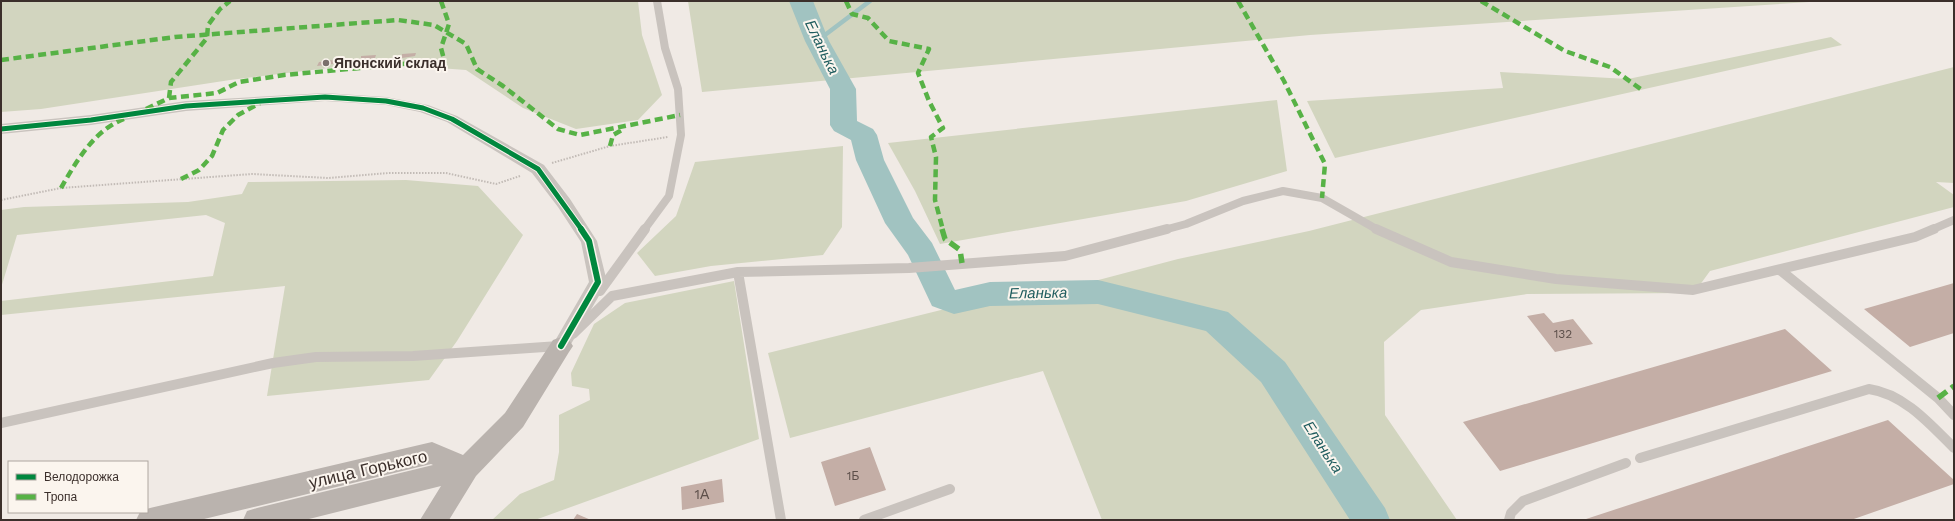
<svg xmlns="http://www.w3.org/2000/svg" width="1955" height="521" font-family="'Work Sans',sans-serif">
  <rect width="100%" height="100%" fill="#f0eae5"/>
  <path fill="#d2d5bf" d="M1,1H638L642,35L662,95L638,120L576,129L523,108L466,70L370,63L230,80L41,109L1,112Z
    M688,1H1825L1310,35L702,92Z
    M1831,37L1842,45L1335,158L1307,101L1503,88L1500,72L1628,79Z
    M1954,67V183L1936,182L1954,195V207L1710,271L1694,293L1527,294L1421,310L1384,342L1385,415L1457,520H1102L1043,371L790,438L768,353L945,309L1034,297L1178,259L1309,231Z
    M1277,100L1287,171L1186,201L940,244L915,191L888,143Z
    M843,146L842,227L823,255L711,266L655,276L637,253L676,216L695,162Z
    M406,180L478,186L523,235L457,341L429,380L267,396L285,286L1,315V301L213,276L225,223L206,215L17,235L1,288V210L24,207L188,202L242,194L248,182Z
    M734,281L759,439L535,520H492L520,494L554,480L559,452V415L590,400L589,389L572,386L571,373L594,324L625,303Z"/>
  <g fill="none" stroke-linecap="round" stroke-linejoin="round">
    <path stroke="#a1c3c1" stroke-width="4.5" d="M817,41L870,1"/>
    <path fill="#a1c3c1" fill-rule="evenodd" d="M789,1H813L829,41L856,89L857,121L873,129L877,135L884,160L913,218L932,243L955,290L990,282L1098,280L1228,312L1285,362L1385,508L1390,520H1350L1261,382L1206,331L1098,304L990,306L954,314L932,306L908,255L885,223L856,160L851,140L834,131L830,125V89L805,41Z"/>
  </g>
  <path fill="#c4aea6" d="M416,53L415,56L402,58V54Z
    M376,55L375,58L361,60V56Z
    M334,60L333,64L317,66L319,62Z
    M1954,283V333L1910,347L1864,309Z
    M1544,313L1553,323L1573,319L1593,344L1555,352L1527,316Z
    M1785,329L1832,371L1500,471L1463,422Z
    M1888,420L1954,480V484L1851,520H1583Z
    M870,447L886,490L835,506L821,462Z
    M722,479L724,502L682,510L681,487Z
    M577,514L591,520H573Z"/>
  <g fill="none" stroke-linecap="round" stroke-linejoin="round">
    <path stroke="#c2bbb6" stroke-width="2" stroke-dasharray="1.5 1.5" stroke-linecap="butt" d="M552,163L610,146L668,137
      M1,200L61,188L252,174L328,178L389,173H446L496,184L520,176"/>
    <path stroke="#c9c3be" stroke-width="8" d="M644,230L669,196L681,135L678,89L665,48L657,1
      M1164,230L1186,224L1243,201L1283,191L1322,198L1378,230
      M1931,230L1954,220"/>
    <path stroke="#c9c3be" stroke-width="10" d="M1376,229L1451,262L1556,279L1693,290L1915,237L1934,229
      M1780,270L1938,398L1954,415
      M738,272L781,520
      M600,291L645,229
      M573,334L612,296L738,272L909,268L1065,256L1167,229
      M1,423L273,363L316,357L413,356L559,346
      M1640,458L1869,389C1904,394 1930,424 1954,448
      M864,520L950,489
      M1509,520L1511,513L1523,501L1626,463"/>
    <path fill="#c9c3be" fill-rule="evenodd" d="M325,93L386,97L428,105L457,116L544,165L570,199L597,241L607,282L567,351L561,353L555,351L552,346L589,282L581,242L558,207L532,173L447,122L420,112L386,105L325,101L186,111L91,125L1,134V124L91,115L186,101Z"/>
    <path fill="#bab3ae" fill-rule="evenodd" d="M561,337L569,340L573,346L569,352L523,427L476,476L449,520H420L441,486L305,520H243L247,511L257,508L433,465L431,464L200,520H136L140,512H147V509L150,508L432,442L463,455L505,413L553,340Z"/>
    <path stroke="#57b246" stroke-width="4.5" stroke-dasharray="8 4.5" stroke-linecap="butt" d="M441,1L449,24L441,48L445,63
      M846,1L852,14L868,18L889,41L929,49L918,73L929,101L943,128L931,137L936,157L935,200L943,230
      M1238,1L1284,81L1325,164L1322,198
      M1481,1L1565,51L1610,67L1642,90
      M1,60L175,37L398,20L434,25L466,44L477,69L503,86L558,129L580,135L680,115
      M169,98L171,82L207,38L208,25L220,9L230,1
      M146,109L169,98L217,93L239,82L284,75L424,62L445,63
      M610,146L613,135L622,130
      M181,179L199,170L212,156L223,130L238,115L260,103
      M61,188C76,162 94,130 124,119"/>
    <path stroke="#57b246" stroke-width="5.5" stroke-dasharray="11 5.5" stroke-linecap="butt" d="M942,229L945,239L960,250L962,263
      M1938,398L1954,386"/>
    <g stroke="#fbf5ee" stroke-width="7">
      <path id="cycleway-far1" d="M1,129L91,120L186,106L325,97L386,101L423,108L452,119L538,169L582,230"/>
    </g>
    <g stroke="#fbf5ee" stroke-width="9">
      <path id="cycleway" d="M561,346L598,282L589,241L581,229"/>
    </g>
    <use href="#cycleway-far1" stroke="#00873e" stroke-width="5"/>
    <use href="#cycleway" stroke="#00873e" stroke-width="6"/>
  </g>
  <circle fill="#7a706c" stroke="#fbf5ee" stroke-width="1.5" cx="326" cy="63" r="4"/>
  <g text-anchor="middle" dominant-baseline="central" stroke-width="4" stroke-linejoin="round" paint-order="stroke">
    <g font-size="12" fill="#5d4f4a">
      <text x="1563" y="334">132</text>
      <text x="853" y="476">1Б</text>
    </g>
    <g font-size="14" font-weight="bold" fill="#3b2f2b" stroke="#fbf5ee" text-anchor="start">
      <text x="334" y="63">Японский склад</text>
    </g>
    <g font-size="14" fill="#5d4f4a">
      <text x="702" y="494">1А</text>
    </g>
    <g font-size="15" font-style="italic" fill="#1f5c5e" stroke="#fbf5ee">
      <text transform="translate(822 47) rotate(64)">Еланька</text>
      <text transform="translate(1038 293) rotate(-1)">Еланька</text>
      <text transform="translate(1323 447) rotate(57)">Еланька</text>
    </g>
    <g font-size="17" fill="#3b2f2b" stroke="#fbf5ee">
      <text transform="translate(368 469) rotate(-13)">улица Горького</text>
    </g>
  </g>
  <rect width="1955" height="521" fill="none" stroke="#3b2f2b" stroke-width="4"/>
  <rect x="8" y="461" width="140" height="52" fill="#fbf5ee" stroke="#aea6a0"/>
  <rect x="16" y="474" width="20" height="6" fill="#00873e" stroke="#aea6a0"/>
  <text x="44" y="481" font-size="12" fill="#3b2f2b">Велодорожка</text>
  <rect x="16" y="494" width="20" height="6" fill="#57b246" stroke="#aea6a0"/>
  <text x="44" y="501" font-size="12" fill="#3b2f2b">Тропа</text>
</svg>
